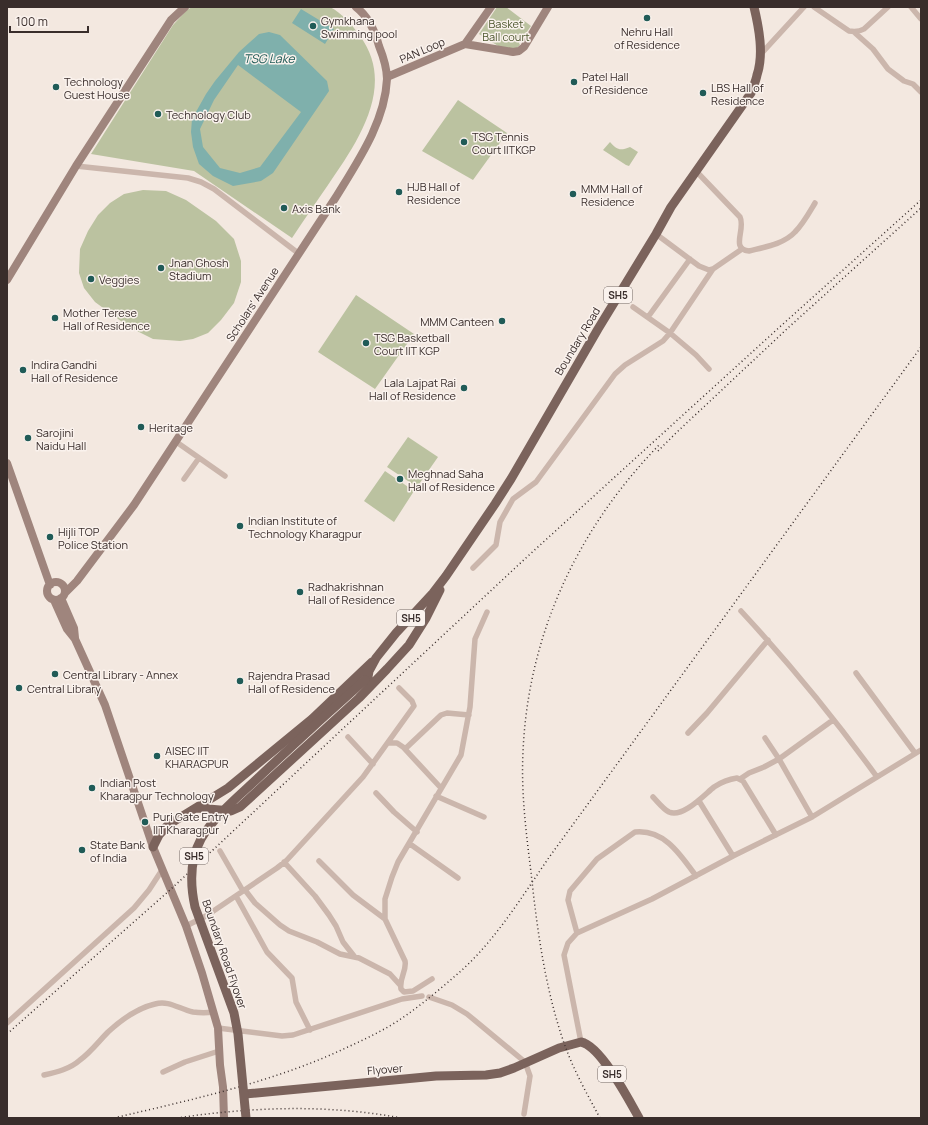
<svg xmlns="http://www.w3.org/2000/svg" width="928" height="1125" font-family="Manrope,sans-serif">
  <rect width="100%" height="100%" fill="#f3e8e0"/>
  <path fill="#bbc2a0" d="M192,7H330C342,13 353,26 360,36C397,86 357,143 328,185C316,202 304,220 292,238L194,171L91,154L173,25L187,10Z
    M497,7H506L531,26L519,43L520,45L514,50L503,49L479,34Z
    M458,100L507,133L473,180L422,151Z
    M610,142C617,150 620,151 630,147L638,152L629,166L626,165L603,150Z
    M143,190L166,191L186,200L216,221L234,239L241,261V282L234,303L221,320L208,333L193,339L180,341L153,339L129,327L95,302L84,288L79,273L80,249L88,231L98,215L110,203L124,194Z
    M356,295L414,334L375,389L318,352Z
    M408,437L438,457L417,487L387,467Z
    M385,471L414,491L394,522L364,501Z"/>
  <path fill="#7fb0ac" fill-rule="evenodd" d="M301,9L334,29L325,44L292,23Z
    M269,32L280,35L327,81L329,91L273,173L261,181L233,186L213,176L199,164L193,147L191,132L192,119L206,94L215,81L239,52L250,42L259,34ZM238,65L301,112L260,167L240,173L220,168L203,147L200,129L214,100Z"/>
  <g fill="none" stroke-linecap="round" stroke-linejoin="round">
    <path stroke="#cbb6ac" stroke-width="5.5" d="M814,7L849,31C855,32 859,32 864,29L888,7
      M911,7L921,19
      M854,32L873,49L888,69L904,81L913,84L921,92
      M761,54L804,7
      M76,166L188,178L201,182L214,189L298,253
      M696,171L740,217C746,229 730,249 749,251C765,247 784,244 795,232C803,224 809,213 815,203
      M656,234L699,266L709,270L713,269L742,249
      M633,307L670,333L696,355L709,369
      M648,317L690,259
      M175,441L225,476
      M184,479L199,458
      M473,568L496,545L500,522L513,499L536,482L615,374L625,365L663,341L670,333L713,269
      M741,611C790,664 835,719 877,777
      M856,673L915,753
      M688,733L707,713L768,640
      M348,737L373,764
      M765,738L779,759L812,817
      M388,743H397L403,747L441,788
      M405,749L441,715L447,713L469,715
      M740,779L749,773L764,767L779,759L833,720
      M376,793L394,812L417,832
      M436,796L484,817
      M653,797C658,802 663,809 669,812C683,818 704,795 714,787C720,783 730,779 737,778L743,781L776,835
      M699,801L733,856
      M410,844L458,878
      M220,851L243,891
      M319,861L353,895L385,919
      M284,862L315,896L329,915L336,926L343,942L354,956
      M245,890L255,903L280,925L289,931L317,942L340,954L359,958L390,974L400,985
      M236,896L267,952L292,978L296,1002L310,1030
      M186,926L206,916L277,868L286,861L363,777L414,706L412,701L399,688
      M577,933L568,900L570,891L597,859L635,832C664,829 680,854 696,876
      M432,979L413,991L404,992L401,989C399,978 407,971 405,961L385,919V899L392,877L398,862L461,755L470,707L475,639L487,612
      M429,997L452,1005L467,1014L525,1062L530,1076L524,1114
      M7,1023L134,908L149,890L162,870
      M218,1028L282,1036L293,1035L402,999L422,996
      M581,1042L564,955L568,943L577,933L652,899L733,856L812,817L921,750
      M163,1072L185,1062L219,1051
      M44,1075C57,1072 70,1069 80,1060C91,1052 99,1041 108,1032C121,1020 138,1008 155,1004C169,1000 179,1009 193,1012C200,1013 207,1013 214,1012"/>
    <path stroke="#9f857d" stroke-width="8" d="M465,44L513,52L519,51L524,47L548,7
      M387,77L465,44L491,7
      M7,280L76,166L171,20L185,7
      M7,463L50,585
      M47 591a9 9 0 1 1 18 0a9 9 0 1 1-18 0Z
      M65,593L77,581L134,505L336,197C358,161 385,122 387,79C387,68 383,56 379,46C375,31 369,17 356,7
      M61,598L74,628L75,638
      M54,600L67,629L75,639L105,705L153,847L186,926L202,973L218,1028L220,1065L223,1087L224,1118"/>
    <path stroke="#7b635c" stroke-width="9" d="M368,677L369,671L376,658L396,633L433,593L446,576L495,504L511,479L598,329L656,234L671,207L751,93C753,87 756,81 757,75C764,54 759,28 754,7
      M197,808L231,811L240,807L359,698L387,669L409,645L426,618L440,590
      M153,847L159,835L168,825L228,788L312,719L372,662
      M245,1094L436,1076L486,1075L500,1073L514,1068L559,1048L581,1042C601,1046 629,1100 639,1118"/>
    <path stroke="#392d2b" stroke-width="1.5" stroke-dasharray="1 3" stroke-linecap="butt" d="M658,451L676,433L789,327L921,208
      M7,1034L170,890L528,556L783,324L921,200
      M114,1118C194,1099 275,1082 350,1046C370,1037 390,1027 408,1014C426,1001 445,985 462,970C497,938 523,895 550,856L921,347
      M177,1118C250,1107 328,1104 401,1118
      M600,1118C587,1094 573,1069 564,1043C545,988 537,929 531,872C526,832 521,792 523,752C528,634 578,528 660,444"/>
    <path stroke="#7b635c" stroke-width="9" d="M246,1118L238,1034L234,1013L195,907C190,884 189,861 201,839C215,815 239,796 259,777C294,744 329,712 365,680"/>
  </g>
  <g fill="#205b57" stroke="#faf2ed" stroke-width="1.5">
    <circle cx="647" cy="18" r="4"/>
    <circle cx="313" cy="26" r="4"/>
    <circle cx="574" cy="82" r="4"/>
    <circle cx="56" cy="87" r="4"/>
    <circle cx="703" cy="93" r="4"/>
    <circle cx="158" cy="114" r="4"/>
    <circle cx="464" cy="142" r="4"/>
    <circle cx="399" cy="192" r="4"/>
    <circle cx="573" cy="194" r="4"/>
    <circle cx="284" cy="208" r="4"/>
    <circle cx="161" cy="268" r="4"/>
    <circle cx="91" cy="279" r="4"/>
    <circle cx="55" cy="318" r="4"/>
    <circle cx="502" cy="321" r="4"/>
    <circle cx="366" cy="343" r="4"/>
    <circle cx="23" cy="370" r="4"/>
    <circle cx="464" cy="388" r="4"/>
    <circle cx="141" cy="427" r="4"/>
    <circle cx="28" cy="438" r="4"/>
    <circle cx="400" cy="479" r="4"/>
    <circle cx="240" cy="526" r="4"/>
    <circle cx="50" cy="537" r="4"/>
    <circle cx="300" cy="592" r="4"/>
    <circle cx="55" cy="674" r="4"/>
    <circle cx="240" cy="681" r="4"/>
    <circle cx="19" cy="688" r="4"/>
    <circle cx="157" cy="756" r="4"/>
    <circle cx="92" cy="788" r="4"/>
    <circle cx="145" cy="822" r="4"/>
    <circle cx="82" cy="850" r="4"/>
  </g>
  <g text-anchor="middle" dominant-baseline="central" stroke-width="3" stroke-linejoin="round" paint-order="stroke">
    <g fill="#faf2ed" stroke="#736865" stroke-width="1">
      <rect x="604" y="287" width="28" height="16" rx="3"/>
      <rect x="397" y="610" width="28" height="16" rx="3"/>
      <rect x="180" y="848" width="28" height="16" rx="3"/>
      <rect x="598" y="1066" width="28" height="16" rx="3"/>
    </g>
    <g font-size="10" font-weight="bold" fill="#392d2b">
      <text x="618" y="295">SH5</text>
      <text x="411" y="618">SH5</text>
      <text x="194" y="856">SH5</text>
      <text x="612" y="1074">SH5</text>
    </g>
    <g font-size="11" fill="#392d2b" stroke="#faf2ed" text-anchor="start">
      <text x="321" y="20">Gymkhana<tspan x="321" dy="13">Swimming pool</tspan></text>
      <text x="647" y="31" text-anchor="middle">Nehru Hall<tspan x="647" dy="13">of Residence</tspan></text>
      <text x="582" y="76">Patel Hall<tspan x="582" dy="13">of Residence</tspan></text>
      <text x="64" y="81">Technology<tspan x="64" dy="13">Guest House</tspan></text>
      <text x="711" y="87">LBS Hall of<tspan x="711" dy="13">Residence</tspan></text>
      <text x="166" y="114">Technology Club</text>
      <text x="472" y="136">TSG Tennis<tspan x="472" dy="13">Court IITKGP</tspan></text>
      <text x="407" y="186">HJB Hall of<tspan x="407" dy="13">Residence</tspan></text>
      <text x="581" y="188">MMM Hall of<tspan x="581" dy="13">Residence</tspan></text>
      <text x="292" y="208">Axis Bank</text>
      <text x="169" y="262">Jnan Ghosh<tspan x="169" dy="13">Stadium</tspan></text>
      <text x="99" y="279">Veggies</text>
      <text x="63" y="312">Mother Terese<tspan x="63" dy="13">Hall of Residence</tspan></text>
      <text x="494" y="321" text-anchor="end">MMM Canteen</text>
      <text x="374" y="337">TSG Basketball<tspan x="374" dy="13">Court IIT KGP</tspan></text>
      <text x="31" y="364">Indira Gandhi<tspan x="31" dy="13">Hall of Residence</tspan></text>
      <text x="456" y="382" text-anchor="end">Lala Lajpat Rai<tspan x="456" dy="13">Hall of Residence</tspan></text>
      <text x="149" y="427">Heritage</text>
      <text x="36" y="432">Sarojini<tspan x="36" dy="13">Naidu Hall</tspan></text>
      <text x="408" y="473">Meghnad Saha<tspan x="408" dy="13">Hall of Residence</tspan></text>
      <text x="248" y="520">Indian Institute of<tspan x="248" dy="13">Technology Kharagpur</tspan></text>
      <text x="58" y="531">Hijli TOP<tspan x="58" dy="13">Police Station</tspan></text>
      <text x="308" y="586">Radhakrishnan<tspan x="308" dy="13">Hall of Residence</tspan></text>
      <text x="63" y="674">Central Library - Annex</text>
      <text x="248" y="675">Rajendra Prasad<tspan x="248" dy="13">Hall of Residence</tspan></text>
      <text x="27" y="688">Central Library</text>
      <text x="165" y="750">AISEC IIT<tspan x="165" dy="13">KHARAGPUR</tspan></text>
      <text x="100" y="782">Indian Post<tspan x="100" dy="13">Kharagpur Technology</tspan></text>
      <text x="153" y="816">Puri Gate Entry<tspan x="153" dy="13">IIT Kharagpur</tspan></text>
      <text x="90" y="844">State Bank<tspan x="90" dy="13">of India</tspan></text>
    </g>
    <g font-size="11" fill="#4e582f" stroke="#faf2ed">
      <text x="506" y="23">Basket<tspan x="506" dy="13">Ball court</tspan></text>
    </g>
    <g font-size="11" fill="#392d2b" stroke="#faf2ed">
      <text transform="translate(422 50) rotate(-23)">PAN Loop</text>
      <text transform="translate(252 304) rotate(-57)">Scholars' Avenue</text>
      <text transform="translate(577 341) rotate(-59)">Boundary Road</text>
      <text transform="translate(225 954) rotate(71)">Boundary Road Flyover</text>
      <text transform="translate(385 1069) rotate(-5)">Flyover</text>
    </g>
    <g font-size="12" font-style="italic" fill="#205b57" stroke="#faf2ed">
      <text x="269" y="58">TSG Lake</text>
    </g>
  </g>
  <rect width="928" height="1125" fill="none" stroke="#392d2b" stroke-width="16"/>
  <path d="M10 26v6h78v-6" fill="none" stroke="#392d2b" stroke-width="2"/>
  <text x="16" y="26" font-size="12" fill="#392d2b" stroke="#faf2ed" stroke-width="3" paint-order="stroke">100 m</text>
</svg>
